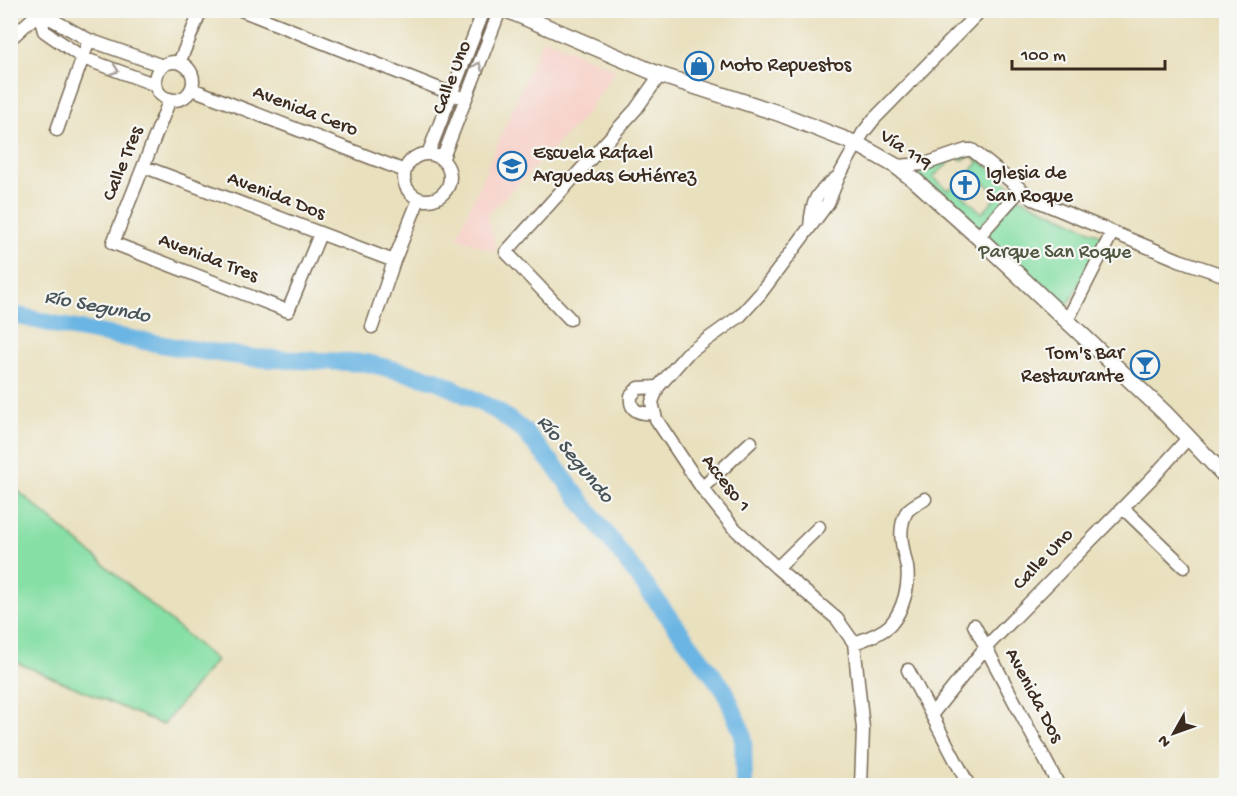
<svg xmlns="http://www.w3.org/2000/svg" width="1237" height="796" font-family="'Gochi Hand',sans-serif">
  <rect width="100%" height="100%" fill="#f6f6f2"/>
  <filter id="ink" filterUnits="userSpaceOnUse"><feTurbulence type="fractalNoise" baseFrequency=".0167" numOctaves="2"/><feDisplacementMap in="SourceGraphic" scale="12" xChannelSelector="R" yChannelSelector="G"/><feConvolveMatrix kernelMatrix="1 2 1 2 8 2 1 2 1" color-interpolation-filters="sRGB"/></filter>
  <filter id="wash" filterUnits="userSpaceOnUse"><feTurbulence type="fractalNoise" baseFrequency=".008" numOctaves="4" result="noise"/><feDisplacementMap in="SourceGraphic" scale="24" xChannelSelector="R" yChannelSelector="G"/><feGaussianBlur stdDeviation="1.35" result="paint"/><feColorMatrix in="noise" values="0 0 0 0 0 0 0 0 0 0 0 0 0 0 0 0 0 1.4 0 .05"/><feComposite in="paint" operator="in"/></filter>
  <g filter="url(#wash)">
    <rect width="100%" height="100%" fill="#e9e0be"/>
    <path fill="#f7d1c9" d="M543,38L616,70L584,117L487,215L496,248L495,252L457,237Z"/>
    <path fill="#86dfa5" stroke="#608462" stroke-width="1.5" fill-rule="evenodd" d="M971,152L1015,190L977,229L915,172L962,153ZM971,155L979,162L972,170L998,195L982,213L953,186L948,190L933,177L957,156L962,160Z
      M1018,197L1105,237L1065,310L984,234Z
      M10,484L216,660L163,725L11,660Z"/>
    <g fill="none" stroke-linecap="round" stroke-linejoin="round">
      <path stroke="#6bb5e3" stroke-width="18" d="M10,314L71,328L182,348L254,358L367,363L436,380L497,411L523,430L556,468L725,691L743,735L744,786"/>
    </g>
  </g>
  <g filter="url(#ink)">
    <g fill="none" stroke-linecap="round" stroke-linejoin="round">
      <g stroke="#786a56" stroke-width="15">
        <path id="minor" d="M241,10L465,99
          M37,11L89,40L163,66
          M39,13L44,31L83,58L156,85
          M10,39L42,10
          M155 81a19 19 0 1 1 38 0a19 19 0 1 1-38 0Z
          M179,63L201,10
          M192,89L405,171
          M170,99L113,243L288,311L320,234
          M57,130L89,40
          M428,154L484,10
          M404 177a23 23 0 1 1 46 0a23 23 0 1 1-46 0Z
          M442,160L500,10
          M896,166L925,164L966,150H972L1033,199L1179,260L1226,276
          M145,167L394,261
          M810,227C812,198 816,194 839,176
          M978,237L1020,190
          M570,319L506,252L636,109L660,75
          M1067,321L1112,233
          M372,327L394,261L419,199
          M653,413C641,414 629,412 631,396L638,388L658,387
          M702,488L751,442
          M1123,508L1184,567
          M777,568L819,527
          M974,625L1059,786
          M854,643C866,639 883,633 891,624C903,610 910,585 907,567C903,549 897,531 906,513C909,507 919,503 925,499
          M908,670L969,786
          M932,714L985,648L1156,474L1189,437
          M861,786L863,729L854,643L837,619L777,568L733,527L702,488L656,419L652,402L658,387L687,354L740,316L760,294L828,203L839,176L863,133L874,119L981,10"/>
      </g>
      <g stroke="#786a56" stroke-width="18">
        <path id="major" d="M507,10L660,75L778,113L831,134L857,144L896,166L917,182L978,237L1164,412L1226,477"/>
      </g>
      <use href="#minor" stroke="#fff" stroke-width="12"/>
      <use href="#major" stroke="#fff" stroke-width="15"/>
    </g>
    <defs><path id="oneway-chevron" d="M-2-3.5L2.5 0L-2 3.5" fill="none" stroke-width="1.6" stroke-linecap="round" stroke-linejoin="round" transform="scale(1.5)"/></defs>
    <g stroke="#a79f9a">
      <use href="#oneway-chevron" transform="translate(478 66) rotate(-69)"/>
      <use href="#oneway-chevron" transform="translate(115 70) rotate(20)"/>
    </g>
  </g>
  <defs>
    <g id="shop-ring" transform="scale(1.5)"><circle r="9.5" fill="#f6f6f2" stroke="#1f6fb2" stroke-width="1.5"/><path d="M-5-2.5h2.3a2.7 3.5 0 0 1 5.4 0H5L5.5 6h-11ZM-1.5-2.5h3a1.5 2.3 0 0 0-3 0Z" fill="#1f6fb2"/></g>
    <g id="school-ring" transform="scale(1.5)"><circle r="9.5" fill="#f6f6f2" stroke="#1f6fb2" stroke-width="1.5"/><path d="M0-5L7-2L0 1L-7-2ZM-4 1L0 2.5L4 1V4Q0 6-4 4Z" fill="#1f6fb2"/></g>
    <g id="church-ring" transform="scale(1.5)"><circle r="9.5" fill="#f6f6f2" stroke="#1f6fb2" stroke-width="1.5"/><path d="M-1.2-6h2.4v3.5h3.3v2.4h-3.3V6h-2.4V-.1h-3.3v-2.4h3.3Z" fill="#1f6fb2"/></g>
    <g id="bar-ring" transform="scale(1.5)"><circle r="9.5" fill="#f6f6f2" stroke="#1f6fb2" stroke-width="1.5"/><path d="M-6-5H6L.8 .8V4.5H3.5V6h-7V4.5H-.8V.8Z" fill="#1f6fb2"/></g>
  </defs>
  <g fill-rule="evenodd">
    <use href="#shop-ring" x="699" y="66"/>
    <use href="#school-ring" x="512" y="166"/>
    <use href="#church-ring" x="965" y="185"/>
    <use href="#bar-ring" x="1145" y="365"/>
  </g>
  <g text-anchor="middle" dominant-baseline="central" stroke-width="4.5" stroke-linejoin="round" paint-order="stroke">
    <g font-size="20" fill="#3b2a1e" stroke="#f6f6f2" text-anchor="start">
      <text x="720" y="66">Moto Repuestos</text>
      <text x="533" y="154">Escuela Rafael<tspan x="533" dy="23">Arguedas Gutiérrez</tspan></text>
      <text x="986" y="174">Iglesia de<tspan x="986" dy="23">San Roque</tspan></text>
      <text x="1124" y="354" text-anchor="end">Tom's Bar<tspan x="1124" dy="23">Restaurante</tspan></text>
    </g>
    <g font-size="20" fill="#3b2a1e" stroke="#f6f6f2">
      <text transform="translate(453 78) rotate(-69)">Calle Uno</text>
      <text transform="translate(305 112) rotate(21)">Avenida Cero</text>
      <text transform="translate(905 151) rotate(34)">Vía 119</text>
      <text transform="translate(124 164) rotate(-68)">Calle Tres</text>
      <text transform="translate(276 197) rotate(21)">Avenida Dos</text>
      <text transform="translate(208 259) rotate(21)">Avenida Tres</text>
      <text transform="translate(725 484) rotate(52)">Acceso 1</text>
      <text transform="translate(1044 560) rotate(-46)">Calle Uno</text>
      <text transform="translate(1033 696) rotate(62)">Avenida Dos</text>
    </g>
    <g font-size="20" fill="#4e5740" stroke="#f6f6f2">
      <text x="1055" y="253">Parque San Roque</text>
    </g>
    <g font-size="21" font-style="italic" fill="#495459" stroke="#f6f6f2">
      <text transform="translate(97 308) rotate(11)">Río Segundo</text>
      <text transform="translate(574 460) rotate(50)">Río Segundo</text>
    </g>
  </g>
  <rect width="1237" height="796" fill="none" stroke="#f6f6f2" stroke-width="36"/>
  <g transform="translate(1174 733) rotate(230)" stroke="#f6f6f2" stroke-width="4.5" paint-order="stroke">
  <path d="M0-4.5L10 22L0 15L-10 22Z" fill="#3b2a1e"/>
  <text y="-9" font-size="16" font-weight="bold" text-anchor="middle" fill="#3b2a1e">N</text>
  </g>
  <path d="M1012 60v9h153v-9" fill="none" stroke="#3b2a1e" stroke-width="3"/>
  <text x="1021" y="60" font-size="18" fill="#3b2a1e" stroke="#f6f6f2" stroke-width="4.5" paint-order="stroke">100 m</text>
</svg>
